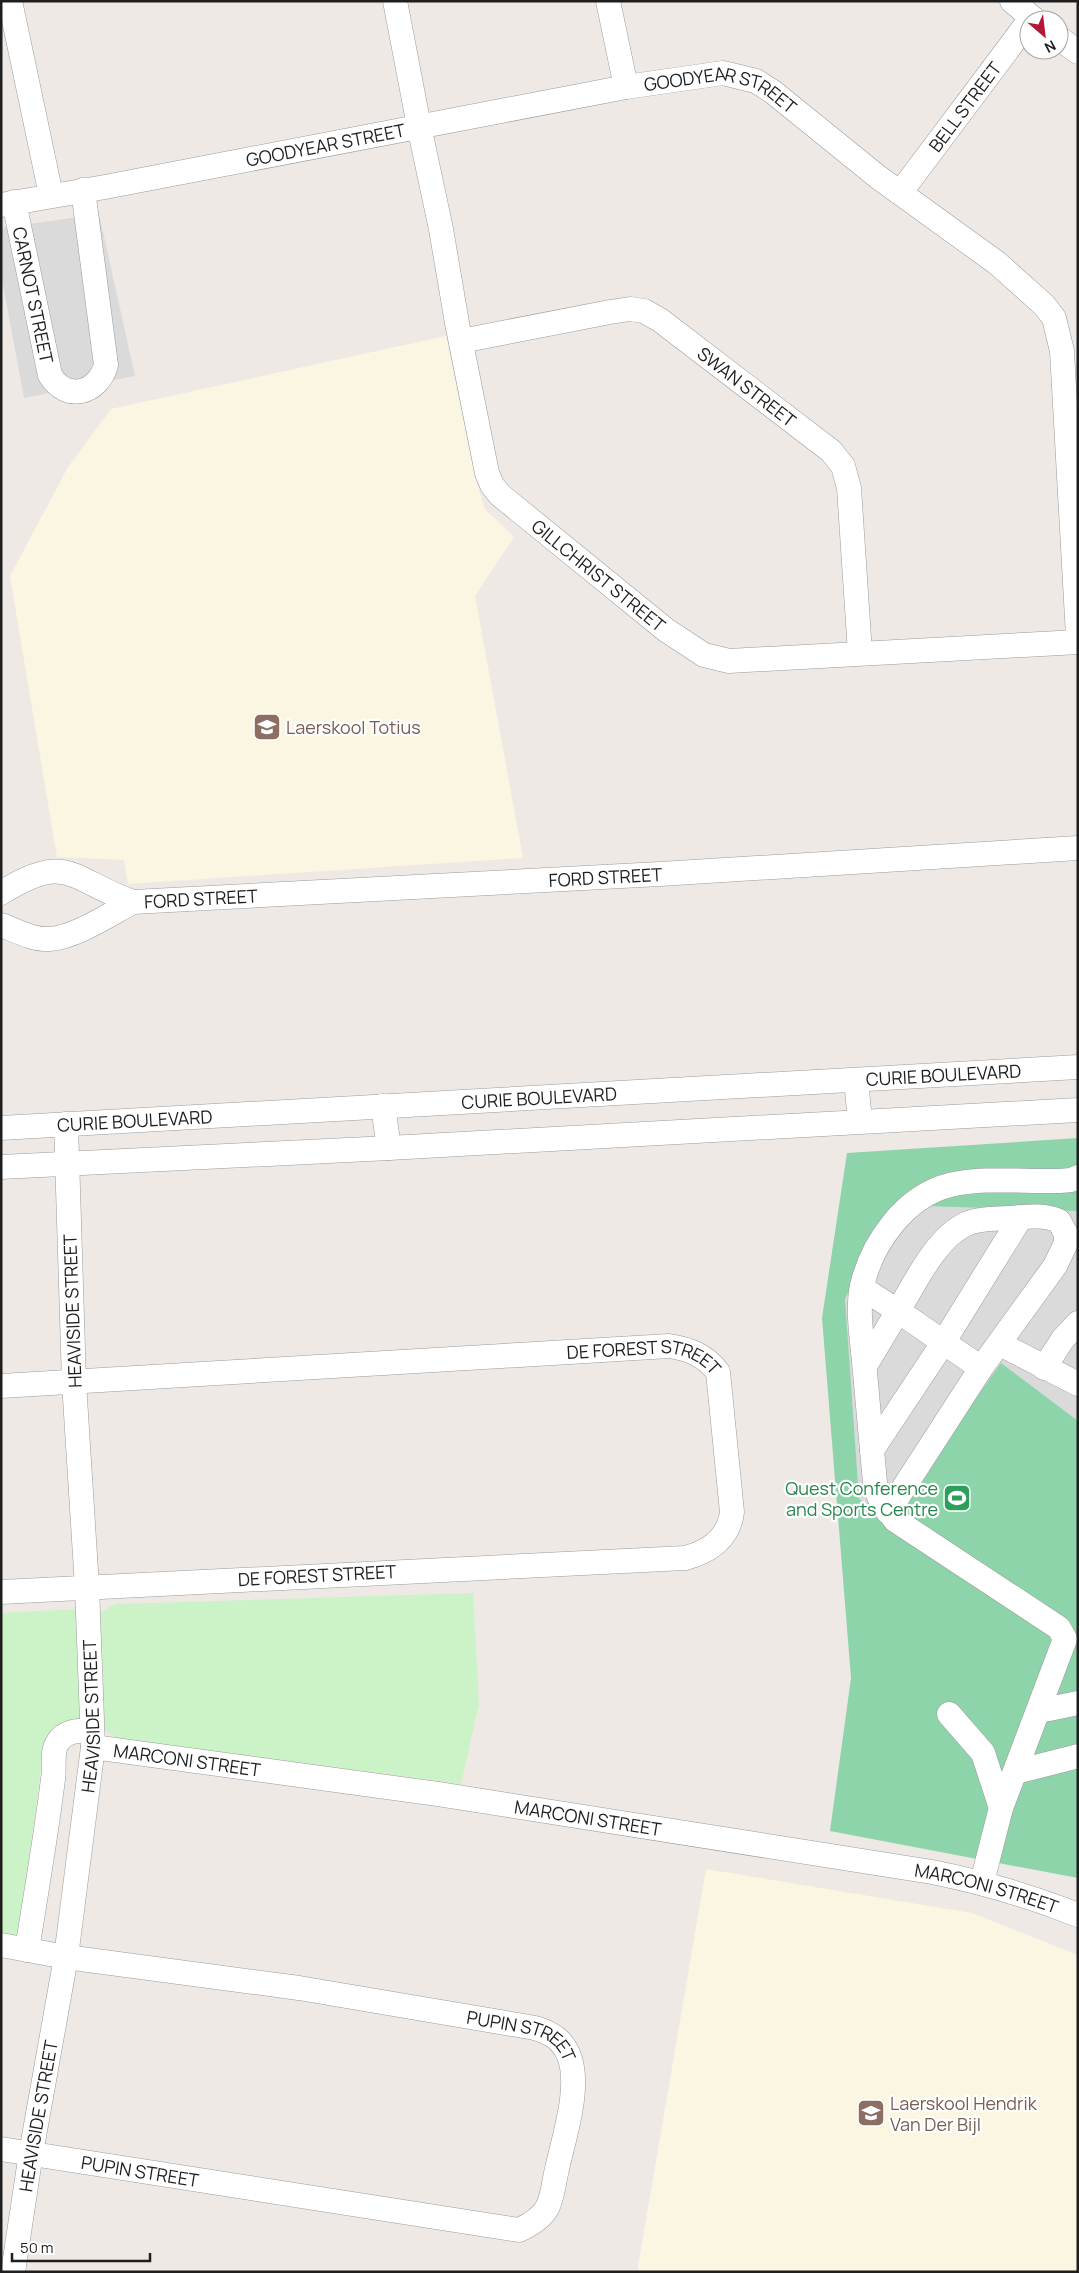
<svg xmlns="http://www.w3.org/2000/svg" width="1079" height="2273" font-family="Manrope,sans-serif">
  <rect width="100%" height="100%" fill="#eee9e5"/>
  <path fill="#fbf6e1" d="M446,336L475,478L485,509L514,537L475,596L523,858L128,884L124,860L57,857L10,576L68,467L111,409Z
    M706,1869L972,1913L1078,1955V2272H637Z"/>
  <path fill="#ccf3c7" d="M473,1593L479,1704L461,1784L118,1739L105,1730L100,1721L94,1623L101,1612L115,1604Z
    M76,1609L82,1721L58,1729L45,1737L19,1939L1,1936V1613Z"/>
  <path fill="#8dd4ab" d="M1078,1138V1878L830,1831L851,1678L822,1318L847,1153Z"/>
  <path fill="#dadada" d="M99,214L135,376L24,398L1,274V228Z
    M894,1205L1077,1211L1078,1421L1001,1363L890,1518L859,1499L845,1299Z"/>
  <g fill="none" stroke-linecap="round" stroke-linejoin="round">
    <g stroke="#9b9b9b" stroke-width="25">
      <g id="minor">
        <path d="M10,1L51,195"/>
        <path id="s1" d="M395,1L419,126L441,229L457,323L487,473L492,485L500,495L666,630L704,655L729,661L1078,642"/>
        <path d="M608,1L626,87"/>
        <path d="M1012,1L1035,20"/>
        <path d="M1059,38L1078,52"/>
        <path id="s2" d="M900,193L1029,21"/>
        <path id="s3" d="M14,202L50,375C66,402 98,394 106,365L83,190"/>
        <path id="s4" d="M1,205L105,187L626,87L723,73L756,81L773,92L878,177L997,263L1044,305L1054,318L1062,351L1078,636"/>
        <path id="s5" d="M461,341L610,312L630,309L644,311L660,320L831,451L843,466L849,488L860,653"/>
        <path id="s6" d="M1,893C68,851 71,880 133,902L660,874L1078,848"/>
        <path d="M1,925C17,931 33,940 50,939C76,937 110,914 133,902"/>
        <path d="M856,1080L860,1121"/>
        <path d="M383,1106L389,1148"/>
        <path id="s7" d="M1,1128L1078,1067"/>
        <path d="M1,1167L389,1148L1078,1110"/>
        <path d="M862,1288L898,1311L865,1366"/>
        <path d="M1000,1344L1078,1384"/>
        <path d="M1044,1368L1063,1339L1078,1323"/>
        <path id="s8" d="M1,1386L669,1346C689,1349 705,1355 718,1372L732,1512C729,1538 709,1552 685,1558L1,1592"/>
        <path d="M872,1450L943,1343L1021,1217"/>
        <path d="M888,1512L981,1368L1055,1266L1066,1243V1234L1059,1221C1043,1214 1025,1217 1009,1218C995,1219 979,1218 966,1224C936,1238 915,1283 898,1311L981,1368"/>
        <path d="M1039,1711L1078,1703"/>
        <path d="M949,1714L983,1753L1001,1808"/>
        <path id="s9" d="M93,1747L438,1794L932,1872C982,1882 1030,1896 1078,1915"/>
        <path d="M1016,1772L1078,1756"/>
        <path d="M982,1882L1001,1808L1065,1639L1059,1628L895,1520L879,1497L875,1483C871,1442 868,1402 864,1362C862,1338 857,1310 862,1286C872,1243 905,1196 950,1185C983,1177 1025,1182 1060,1181L1071,1180L1078,1177"/>
        <path id="s10" d="M1,1945L66,1957L299,1988L535,2028C551,2033 562,2039 569,2056C581,2087 564,2137 557,2169C554,2181 553,2195 548,2206C543,2217 530,2225 519,2230L1,2149"/>
        <path d="M27,1950C36,1893 46,1836 53,1779C55,1768 51,1751 58,1742C65,1730 80,1731 92,1730"/>
        <path id="s11" d="M13,2272L31,2153L66,1957L93,1747L87,1587L74,1382L66,1124"/>
      </g>
    </g>
    <use href="#minor" stroke="#fff" stroke-width="24"/>
  </g>
  <defs>
    <g id="school-square" transform="scale(1.4375)"><rect x="-9" y="-9" width="18" height="18" rx="4" fill="#8d6e63" stroke="#fff"/><path d="M0-5L7-2L0 1L-7-2ZM-4 1L0 2.5L4 1V4Q0 6-4 4Z" fill="#fff"/></g>
    <g id="stadium-square" transform="scale(1.4375)"><rect x="-9" y="-9" width="18" height="18" rx="4" fill="#2e9e5b" stroke="#fff"/><path d="M0-5a6.5 5 0 1 0 0 10a6.5 5 0 1 0 0-10ZM-3.5-1.8h7v3.6h-7Z" fill="#fff"/></g>
  </defs>
  <g fill-rule="evenodd">
    <use href="#school-square" x="267" y="727"/>
    <use href="#stadium-square" x="957" y="1498"/>
    <use href="#school-square" x="871" y="2113"/>
  </g>
  <g text-anchor="middle" dominant-baseline="central" stroke-width="4.5" stroke-linejoin="round" paint-order="stroke">
    <g font-size="18" fill="#1e1e1e" stroke="#fff">
      <text stroke="none"><textPath href="#s4" startOffset="735">GOODYEAR STREET</textPath></text>
      <text stroke="none"><textPath href="#s2" startOffset="108">BELL STREET</textPath></text>
      <text stroke="none"><textPath href="#s4" startOffset="330">GOODYEAR STREET</textPath></text>
      <text stroke="none"><textPath href="#s3" startOffset="95">CARNOT STREET</textPath></text>
      <text stroke="none"><textPath href="#s5" startOffset="314">SWAN STREET</textPath></text>
      <text stroke="none"><textPath href="#s1" startOffset="634">GILLCHRIST STREET</textPath></text>
      <text stroke="none"><textPath href="#s6" startOffset="616">FORD STREET</textPath></text>
      <text stroke="none"><textPath href="#s6" startOffset="211">FORD STREET</textPath></text>
      <text stroke="none"><textPath href="#s7" startOffset="944">CURIE BOULEVARD</textPath></text>
      <text stroke="none"><textPath href="#s7" startOffset="539">CURIE BOULEVARD</textPath></text>
      <text stroke="none"><textPath href="#s7" startOffset="134">CURIE BOULEVARD</textPath></text>
      <text transform="translate(72 1311) rotate(-92)">HEAVISIDE STREET</text>
      <text stroke="none"><textPath href="#s8" startOffset="646">DE FOREST STREET</textPath></text>
      <text transform="translate(317 1575) rotate(-3)">DE FOREST STREET</text>
      <text stroke="none"><textPath href="#s11" startOffset="562">HEAVISIDE STREET</textPath></text>
      <text stroke="none"><textPath href="#s9" startOffset="95">MARCONI STREET</textPath></text>
      <text stroke="none"><textPath href="#s9" startOffset="500">MARCONI STREET</textPath></text>
      <text stroke="none"><textPath href="#s9" startOffset="905">MARCONI STREET</textPath></text>
      <text stroke="none"><textPath href="#s10" startOffset="531">PUPIN STREET</textPath></text>
      <text stroke="none"><textPath href="#s11" startOffset="158">HEAVISIDE STREET</textPath></text>
      <text transform="translate(140 2171) rotate(9)">PUPIN STREET</text>
    </g>
    <g font-size="18" fill="#785e54" stroke="#fff" text-anchor="start">
      <text x="286" y="727">Laerskool Totius</text>
      <text x="890" y="2103">Laerskool Hendrik<tspan x="890" dy="21">Van Der Bijl</tspan></text>
    </g>
    <g font-size="18" fill="#27864d" stroke="#fff" text-anchor="end">
      <text x="938" y="1488">Quest Conference<tspan x="938" dy="21">and Sports Centre</tspan></text>
    </g>
  </g>
  <rect width="1079" height="2273" fill="none" stroke="#1e1e1e" stroke-width="5"/>
  <g transform="translate(1044 35) rotate(152)"><circle r="24" fill="#ffffff" stroke="#a5a5a5"/>
  <path d="M0-4L9 19L0 12L-9 19Z" fill="#b51835"/>
  <text y="-8" font-size="14" font-weight="bold" text-anchor="middle" fill="#1e1e1e">N</text>
  </g>
  <path d="M12 2253v8h138v-8" fill="none" stroke="#1e1e1e" stroke-width="2.5"/>
  <text x="20" y="2253" font-size="15" fill="#1e1e1e" stroke="#ffffff" stroke-width="4" paint-order="stroke">50 m</text>
</svg>
